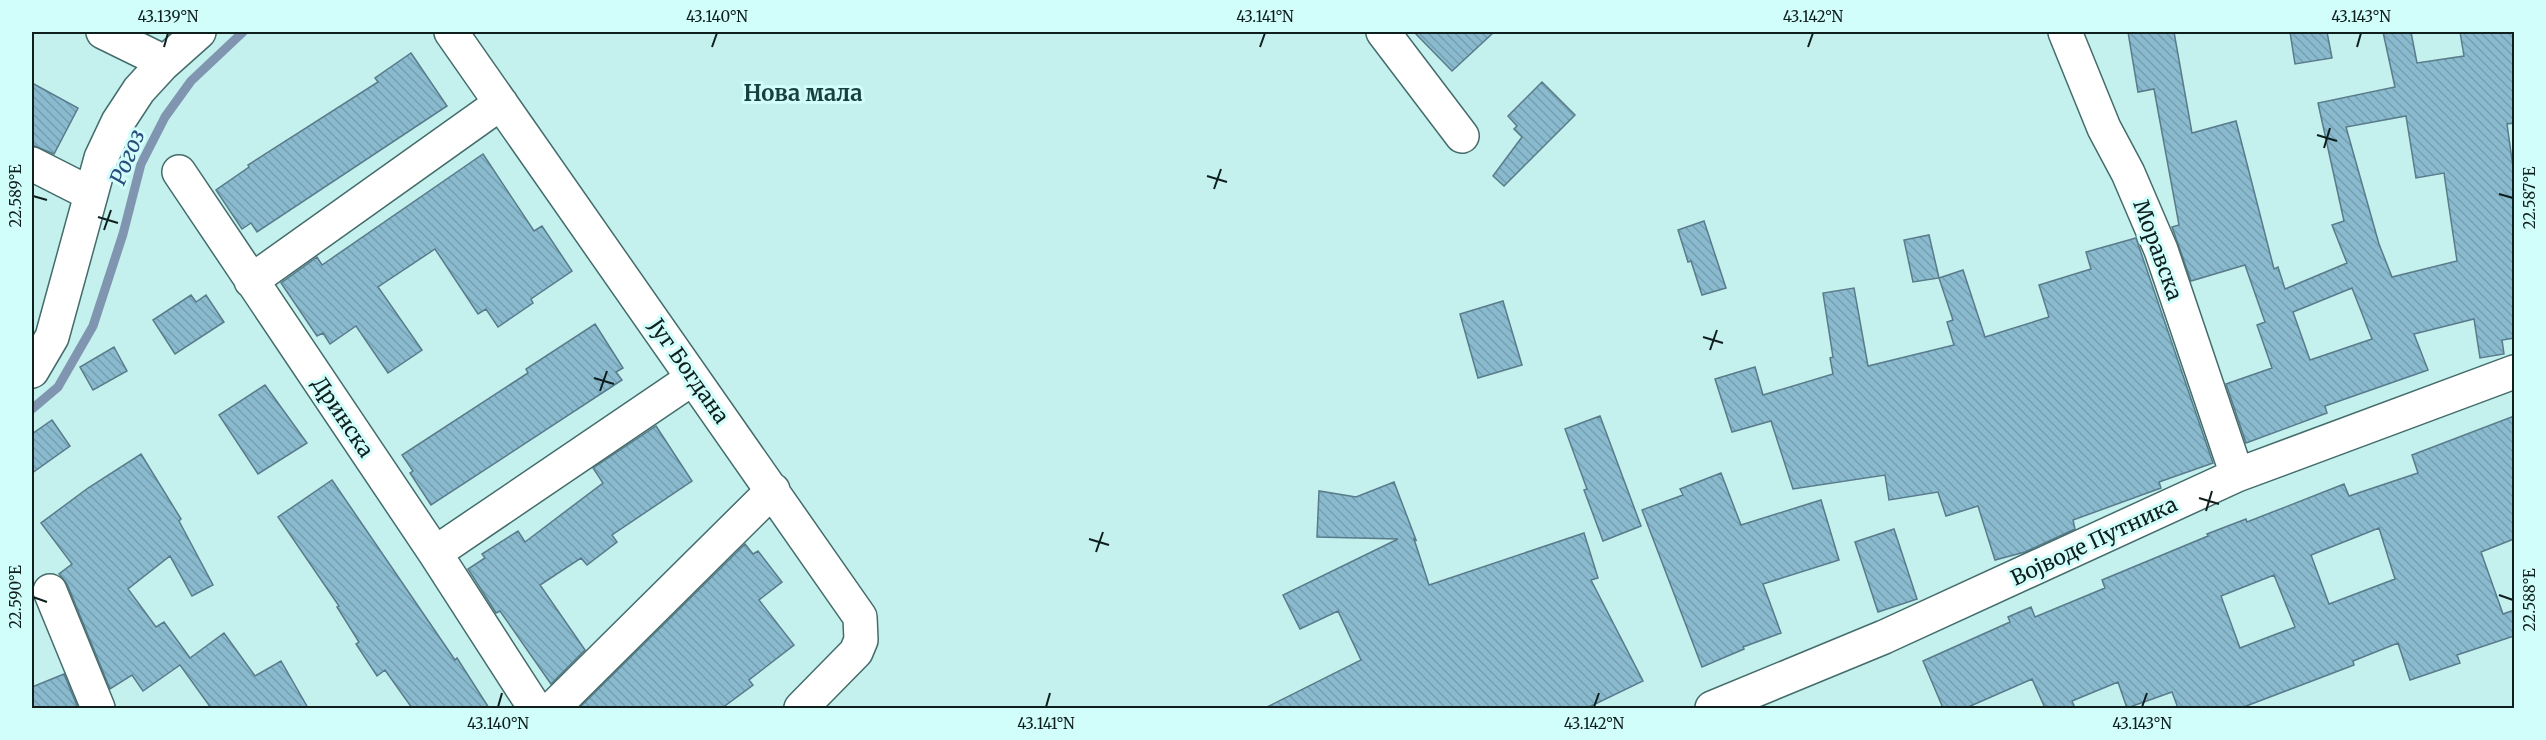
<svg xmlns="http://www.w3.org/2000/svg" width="2546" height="740" font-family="Merriweather,serif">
  <defs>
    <pattern id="building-back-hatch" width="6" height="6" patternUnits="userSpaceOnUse" patternTransform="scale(1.5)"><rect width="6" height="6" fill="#89bace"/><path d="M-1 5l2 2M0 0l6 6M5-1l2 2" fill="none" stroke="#759fb0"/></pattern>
  </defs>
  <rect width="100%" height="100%" fill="#c4f0ee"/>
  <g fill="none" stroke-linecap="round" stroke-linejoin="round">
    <path stroke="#7f95b0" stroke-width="9" d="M32,409L58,387L93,326L123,234L141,164L165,117L191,81L243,32"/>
  </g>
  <path fill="url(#building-back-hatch)" stroke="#597b8a" stroke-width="1.5" fill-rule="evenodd" d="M1414,32H1494L1452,71Z
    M2128,32H2174L2192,133L2236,121L2274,269L2278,267L2285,289L2347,263L2332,225L2344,221L2318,103L2395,87L2383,32H2411L2417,63L2464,56L2460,32H2514V123L2507,124L2514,174V338L2502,340L2504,354L2480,358L2474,319L2414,334L2428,370L2325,406L2327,413L2246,443L2226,384L2272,368L2257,325L2265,322L2245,265L2191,281L2172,227L2179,225L2154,89L2138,92ZM2406,116L2416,178L2444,173L2457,261L2392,277L2379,244L2346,127ZM2352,288L2372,339L2310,360L2293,312Z
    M2290,32H2327L2332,58L2295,64Z
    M411,53L447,106L257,232L251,223L242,229L216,190L249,167L248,165L378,82L375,78Z
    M1542,82L1575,115L1504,186L1493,176L1522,137L1514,129L1517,126L1508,116Z
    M32,83L78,108L54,154L32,145Z
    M483,154L534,231L542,226L572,271L531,299L533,303L498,327L486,309L478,314L435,249L378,287L422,350L388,373L356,326L330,344L323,333L317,336L281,283L317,257L322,265Z
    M1704,221L1726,288L1702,295L1691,261L1688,262L1678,230Z
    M1929,235L1939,278L1913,282L1904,240Z
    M2136,238L2213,463L2159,482L2161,488L2073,520L2075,529L2025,552L1995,560L1978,506L1946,516L1938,492L1889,500L1885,475L1793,489L1771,421L1732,432L1715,379L1755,367L1763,395L1833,374L1830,358L1833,357L1823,293L1854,288L1868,366L1954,345L1947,322L1953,320L1939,278L1963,270L1985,337L2049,317L2039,285L2091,269L2086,252Z
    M191,295L196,302L206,295L224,322L175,354L153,320Z
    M1503,301L1522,365L1478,378L1460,314Z
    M595,324L623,368L616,372L622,380L431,505L410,473L413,471L402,455L528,373L526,369Z
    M114,347L127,371L93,390L80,367Z
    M265,385L307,443L258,474L219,415Z
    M1600,416L1641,526L1603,541L1584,490L1587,489L1565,429Z
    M2514,416V539L2481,552L2503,614L2514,610V636L2457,655L2460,663L2410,680L2398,643L2353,661L2354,665L2241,708H2178L2172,692L2127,708L2118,682L2072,701L2075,708H2045L2032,679L1966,708H1943L1923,661L2010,622L2008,617L2031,607L2035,617L2105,588L2102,580L2208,536L2207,534L2246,519L2247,522L2344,484L2349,496L2418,473L2412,455ZM2379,528L2395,579L2329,604L2311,555ZM2274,575L2295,627L2240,648L2221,596Z
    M52,420L70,446L32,473V434Z
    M656,426L692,481L612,535L617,542L587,565L581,558L540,585L585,650L551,684L500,611L496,613L468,569L485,558L482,554L518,531L525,542L603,483L593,468Z
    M141,454L181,519L179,521L213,585L192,596L170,556L128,589L156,627L164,622L190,658L224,633L255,676L281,661L308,708H211L180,665L143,691L132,675L110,689L67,584L59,574L72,564L41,523L88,488Z
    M1721,473L1741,525L1821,500L1839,560L1763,584L1781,633L1743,647L1744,649L1702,667L1642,510L1683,495L1680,489Z
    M332,480L455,660L457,658L489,708H412L385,670L377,676L356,644L359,642L337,607L339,606L278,517Z
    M1394,482L1416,540L1414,539L1429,585L1584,533L1598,578L1591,580L1643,681L1587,708H1265L1361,660L1338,611L1300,629L1283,595L1398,539L1317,537L1319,491L1356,497Z
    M1894,529L1917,599L1878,612L1855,542Z
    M745,544L753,554L758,551L782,582L759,600L794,645L749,680L753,685L722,708H579Z
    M64,674L78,708H32V687Z"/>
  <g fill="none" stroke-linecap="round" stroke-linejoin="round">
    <g stroke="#446c6b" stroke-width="36">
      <path id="minor" d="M103,32L154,57L162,65
        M451,32L860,617L861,640L856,652L801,708
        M1383,32L1462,136
        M2065,32L2104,128L2128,173L2161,250L2237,475
        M32,164L91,194
        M179,172L435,553L535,708
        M251,281L501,103
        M32,371L52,337L101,158L118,122L139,90L162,65L199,32
        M435,553L693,378
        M50,591L98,708
        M553,708L773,490
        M1712,708L1884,637L2237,475L2514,372"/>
    </g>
    <use href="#minor" stroke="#fff" stroke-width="33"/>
  </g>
  <path fill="none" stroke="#0e1f1e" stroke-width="2" d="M164,47L168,33M712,47L717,33M1260,47L1265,33M1808,47L1813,33M2357,47L2361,33M2317,135L2337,141M2324,148L2330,128M1207,176L1227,182M1214,189L1221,169M2499,194L2513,198M33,196L47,200M98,217L118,223M104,230L111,210M1703,337L1723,343M1710,350L1717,330M594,378L614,384M600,391L607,371M2199,498L2219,504M2206,511L2212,491M1089,539L1109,545M1096,552L1103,532M2499,595L2513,600M33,597L47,602M498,707L502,693M1046,707L1050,693M1594,707L1599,693M2142,707L2147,693"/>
  <g text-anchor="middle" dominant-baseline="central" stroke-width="6" stroke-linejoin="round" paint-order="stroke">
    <g font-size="21" fill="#0e1f1e" stroke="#d1fdfb">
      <text transform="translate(2158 250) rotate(70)">Моравска</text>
      <text transform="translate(689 371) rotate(55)">Југ Богдана</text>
      <text transform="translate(343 417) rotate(56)">Дринска</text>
      <text transform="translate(2094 541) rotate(-25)">Војводе Путника</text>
    </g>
    <g font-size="22" font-weight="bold" fill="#173f3e" stroke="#d1fdfb">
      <text x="803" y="93">Нова мала</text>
    </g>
    <g font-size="22" font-style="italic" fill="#2b4b7b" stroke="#d1fdfb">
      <text transform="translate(127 157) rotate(-68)">Рогоз</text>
    </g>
  </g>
  <rect width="2546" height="740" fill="none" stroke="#d1fdfb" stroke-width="66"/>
  <rect x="33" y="33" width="2480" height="674" fill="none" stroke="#0e1f1e" stroke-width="2"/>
  <g font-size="15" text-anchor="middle" fill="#0e1f1e">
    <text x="168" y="22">43.139°N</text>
    <text x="717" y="22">43.140°N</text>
    <text x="1265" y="22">43.141°N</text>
    <text x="1813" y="22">43.142°N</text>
    <text x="2361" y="22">43.143°N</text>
    <text transform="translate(16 196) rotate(-90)" y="5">22.589°E</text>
    <text transform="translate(2530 198) rotate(-90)" y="5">22.587°E</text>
    <text transform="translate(16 597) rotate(-90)" y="5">22.590°E</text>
    <text transform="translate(2530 600) rotate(-90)" y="5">22.588°E</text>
    <text x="498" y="729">43.140°N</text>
    <text x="1046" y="729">43.141°N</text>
    <text x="1594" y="729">43.142°N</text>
    <text x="2142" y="729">43.143°N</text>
  </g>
</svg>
